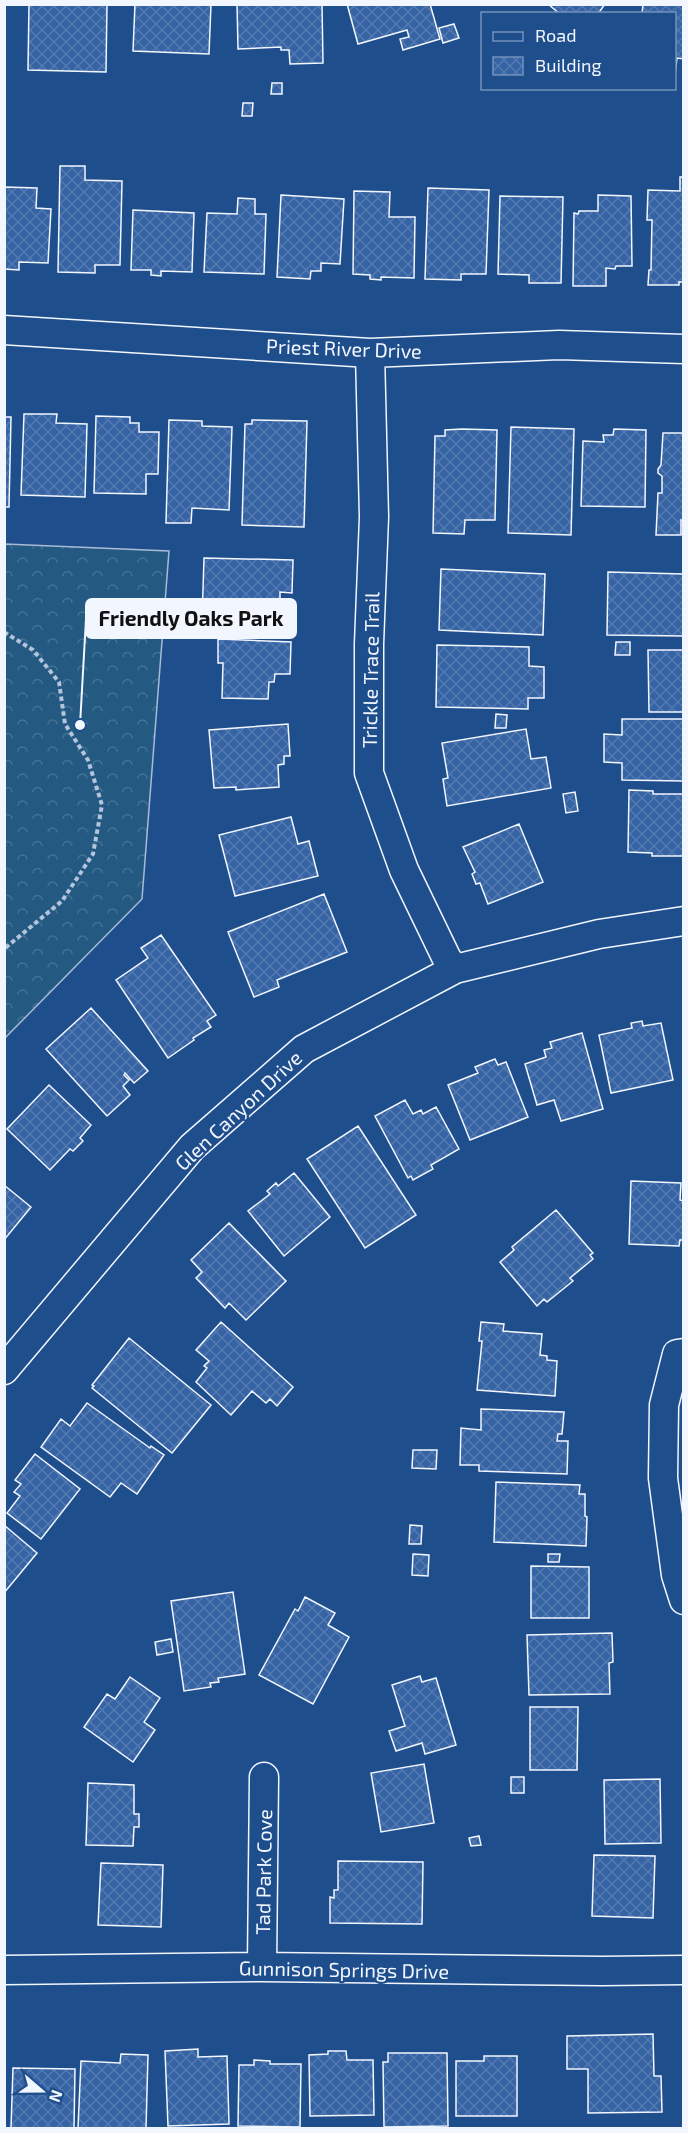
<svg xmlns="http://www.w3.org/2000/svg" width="688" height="2133" font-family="'Exo 2',sans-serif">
  <defs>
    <pattern id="forest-crowns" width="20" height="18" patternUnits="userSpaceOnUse" patternTransform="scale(1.5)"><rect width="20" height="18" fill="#245a82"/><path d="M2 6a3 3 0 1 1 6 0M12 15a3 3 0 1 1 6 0" fill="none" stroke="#447295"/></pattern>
    <pattern id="building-cross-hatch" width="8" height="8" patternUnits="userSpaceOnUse" patternTransform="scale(1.5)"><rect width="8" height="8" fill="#3563a3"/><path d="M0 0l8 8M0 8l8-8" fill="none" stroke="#537ab1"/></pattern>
  </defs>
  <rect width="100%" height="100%" fill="#1f4e8c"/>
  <path fill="url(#forest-crowns)" stroke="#a8bbd7" stroke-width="1.5" d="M5,544L169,551L142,899L5,1038Z"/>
  <path fill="url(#building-cross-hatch)" stroke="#f2f6ff" stroke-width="1.5" d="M29,4H107L106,72L28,70Z
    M135,4H211L209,54L133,51Z
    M237,4H322L323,63L290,64L289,50H281V47L238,49Z
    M347,4H430L440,39L403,50L400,39L409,37L407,30L358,44Z
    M548,4H605L598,14H560Z
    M643,4H684V59L677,58L675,75L674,14H642Z
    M454,24L459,38L443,43L439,28Z
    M272,83H282V94H271Z
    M243,103H253L252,116H242Z
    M60,166H85V180L122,181L120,265H95V273L58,272Z
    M680,177H684V282H679V285H648L649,270H651L652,220H647L648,190L680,191Z
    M4,187L37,188L36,208L51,209L48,263L19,262V270L4,269Z
    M428,188L489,190L486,274H461V280L425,279Z
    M354,191L390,192L389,217H415L414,278L381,277V280L370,279V275L353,274Z
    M281,195L344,199L340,264L321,263V271H311L310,279L277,277Z
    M598,195L631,196L632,266H616L615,269L606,268V286H573L574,213L578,214L579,211H598Z
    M500,196L563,197L561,283H529V275L498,274Z
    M238,198L255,199V214H266L264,274L204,272L207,213L237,214Z
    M133,210L194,213L192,272L161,271V276L151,275V270H131Z
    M24,414H57L56,423L87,424L85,497L21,495Z
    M96,416L130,417V423H139V432H159L158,474H146V494L94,493Z
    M4,417H11L9,507H4Z
    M169,420L202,421V426L232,427L229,510L192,508L191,523H166Z
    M252,420L307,421L304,527L242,525L245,424H252Z
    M511,427L574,429L571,535L508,533Z
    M462,429L497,430L495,520H465L464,534L433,533L435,436H445V430Z
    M614,429L646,430L645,507L581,506L583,441L604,442L603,435H613Z
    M663,433H684V520H681V535H656L658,493H662V476L658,473V469L661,465Z
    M204,558L293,560L292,593L280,592V603L286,604V622L202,620Z
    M441,569L545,574L543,635L439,630Z
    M608,572L684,574V636L607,635Z
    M218,639L291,642L290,674H275L274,682H269L268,699L222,698L223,663H218Z
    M616,642H630V655H615Z
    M437,645L529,647V666L544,667V698H528V709L436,707Z
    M648,650H684V712H649Z
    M496,714L507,715L506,728H495Z
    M622,719H684V781L622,780V763L604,762V734L622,735Z
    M288,724L290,756H284V764L278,765L279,787L236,790V787L214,788L209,730Z
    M526,729L531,759L546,757L551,788L447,806L443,779L448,778L442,743Z
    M629,790L653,791V794H684V856H652V853L628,852Z
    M575,792L578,811L566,813L563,794Z
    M291,817L298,844L309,841L318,876L235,896L219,835Z
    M519,824L543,882L488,904L480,883L476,884L472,874L475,872L463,847Z
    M324,894L347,952L277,980L279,987L254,997L228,932Z
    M161,935L216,1015L207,1021L211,1027L193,1038L194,1040L168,1058L116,980L148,958L141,948Z
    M91,1008L148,1071L134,1083L125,1073L124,1075L129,1080L123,1086L130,1095L107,1116L46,1049Z
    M642,1021L643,1026L661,1023L673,1080L611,1093L599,1035L632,1028L631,1023Z
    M582,1033L603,1109L561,1121L554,1100L537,1105L525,1064L546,1057L544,1050L552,1048L550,1042Z
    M495,1059L498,1065L506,1062L528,1117L470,1140L448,1085L478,1073L475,1067Z
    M49,1085L91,1125L80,1138L83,1141L73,1151L70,1149L69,1150L50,1170L7,1129Z
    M405,1100L413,1114L421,1110L423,1114L436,1107L459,1149L431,1165L433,1169L413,1180L411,1176L408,1178L375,1116Z
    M358,1126L416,1215L365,1248L307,1159Z
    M294,1173L330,1217L284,1256L248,1211L270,1194L267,1191L276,1183L278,1186Z
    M631,1181L681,1183L680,1200L684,1201V1240H680L679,1246L629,1244Z
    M4,1185L31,1207L4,1240Z
    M556,1210L593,1253L590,1255L593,1259L570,1278L573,1281L547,1302L544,1299L537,1306L500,1262L514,1250L512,1247Z
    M229,1223L286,1281L246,1320L229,1303L225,1308L196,1278L202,1272L191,1260Z
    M221,1322L293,1387L277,1406L270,1399L266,1403L252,1391L231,1415L196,1382L207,1368L204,1366L209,1361L196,1350Z
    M481,1322L504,1324L503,1331L542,1334L540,1355L547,1356V1360L557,1361L555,1396L477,1390L482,1341H479Z
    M129,1338L211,1405L172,1453L92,1388L94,1386L92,1385Z
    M87,1403L150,1448L151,1446L164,1455L137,1494L121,1483L110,1497L41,1447L61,1419L70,1426Z
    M481,1409L564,1412L562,1434H558L557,1441H568L567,1474L479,1471V1465H460L461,1428L481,1430Z
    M413,1450H437L436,1469L412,1468Z
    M35,1454L80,1489L41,1539L7,1513L20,1496L14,1492L21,1484L15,1480Z
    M496,1482L580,1485L579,1494H585V1516L587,1517L586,1546L494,1542Z
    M4,1525L37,1553L4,1593Z
    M410,1525L422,1526L421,1544H409Z
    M413,1554L429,1555L428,1576L412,1575Z
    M548,1554H560L559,1562H548Z
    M531,1566L589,1567V1618H531Z
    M233,1592L245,1674L218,1678L219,1682L210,1683L211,1687L184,1691L171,1601Z
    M305,1597L335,1613L328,1625L349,1637L313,1704L259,1675L295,1609L298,1611Z
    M612,1633L613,1662L609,1663L610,1694L529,1695L527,1635Z
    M171,1639L173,1652L157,1655L155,1642Z
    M420,1676L422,1682L436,1678L456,1745L425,1754L422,1743L396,1751L389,1731L405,1726L392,1685Z
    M130,1677L160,1698L144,1722L155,1730L133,1762L84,1727L107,1694L115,1699Z
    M530,1707H578L577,1770H530Z
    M424,1764L434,1823L381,1832L371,1773Z
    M511,1777H524V1793H511Z
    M660,1779L661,1843L605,1844L604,1780Z
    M88,1783L134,1785V1814H139V1827H134L133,1846L86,1845Z
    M479,1836L481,1845L471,1846L469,1838Z
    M594,1855L655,1856L653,1918L592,1916Z
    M338,1861L423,1862L422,1924L330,1923V1897L334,1898V1890H338Z
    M101,1863L163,1865L161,1927L98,1925Z
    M653,2034L654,2076H661L662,2112L588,2113V2069H567V2036Z
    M198,2049V2057L227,2056L229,2124L168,2126L165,2051Z
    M328,2051H346L347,2060H373L374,2115L310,2116L309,2055L328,2054Z
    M388,2053H447L448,2126L384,2127L383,2062H388Z
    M121,2054L148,2055L146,2128H78L81,2061L120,2063Z
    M484,2056H517V2116H456V2061H484Z
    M254,2060L270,2061V2064H301L300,2127L238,2126L239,2065H254Z
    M13,2068L75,2069L74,2128H11Z"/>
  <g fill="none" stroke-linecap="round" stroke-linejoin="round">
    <g stroke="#f2f6ff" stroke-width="31">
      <path id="street" d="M4,330L370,353L559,345L684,349
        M370,353L374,517L369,644V773L404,870L447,959L455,969
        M684,1353L677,1354L664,1405L663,1478L676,1575L684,1600
        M4,1370L192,1147L304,1049L455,969L599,934L684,921
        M262,1967L264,1777
        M4,1970L262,1967L602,1971L684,1970"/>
    </g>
    <path stroke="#b3c4dc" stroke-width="4" stroke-dasharray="4.5 3" stroke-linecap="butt" d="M4,632L33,650L59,682L65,724L88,760L102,805L93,854L62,901L4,949"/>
    <use href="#street" stroke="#1f4e8c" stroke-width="28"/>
  </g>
  <g text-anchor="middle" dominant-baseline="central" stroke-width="4.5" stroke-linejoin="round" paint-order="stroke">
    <g font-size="20" fill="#f2f6ff" stroke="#1f4e8c">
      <text transform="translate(344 348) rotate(2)">Priest River Drive</text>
      <text transform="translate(370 670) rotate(-89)">Trickle Trace Trail</text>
      <text transform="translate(238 1110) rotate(-43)">Glen Canyon Drive</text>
      <text transform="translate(263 1872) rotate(-89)">Tad Park Cove</text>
      <text transform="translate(344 1969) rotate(1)">Gunnison Springs Drive</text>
    </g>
  </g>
  <path fill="none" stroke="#f2f6ff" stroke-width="2" d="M80 725L86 619"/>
  <circle fill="#f2f6ff" stroke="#1f4e8c" stroke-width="2" cx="80" cy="725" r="6"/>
  <rect fill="#f2f6ff" stroke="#f2f6ff" stroke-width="2" x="86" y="599" width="210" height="39" rx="6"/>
  <g font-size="21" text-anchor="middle" font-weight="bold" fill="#111">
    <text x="191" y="626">Friendly Oaks Park</text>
  </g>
  <rect width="688" height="2133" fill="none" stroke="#f2f6ff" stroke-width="12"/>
  <rect x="481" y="12" width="195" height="78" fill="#1f4e8c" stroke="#7391ba" stroke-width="1.5"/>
  <rect x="493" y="32" width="30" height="9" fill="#1f4e8c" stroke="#7391ba" stroke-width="1.5"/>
  <text x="535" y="42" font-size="18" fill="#f2f6ff">Road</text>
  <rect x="493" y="57" width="30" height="18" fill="url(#building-cross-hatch)" stroke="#7391ba" stroke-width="1.5"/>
  <text x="535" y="72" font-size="18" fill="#f2f6ff">Building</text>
  <g transform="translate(42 2091) rotate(110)" stroke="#1f4e8c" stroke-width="4.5" paint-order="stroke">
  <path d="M0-4.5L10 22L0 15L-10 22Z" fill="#f2f6ff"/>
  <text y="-9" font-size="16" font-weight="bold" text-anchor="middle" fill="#f2f6ff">N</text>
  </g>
</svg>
